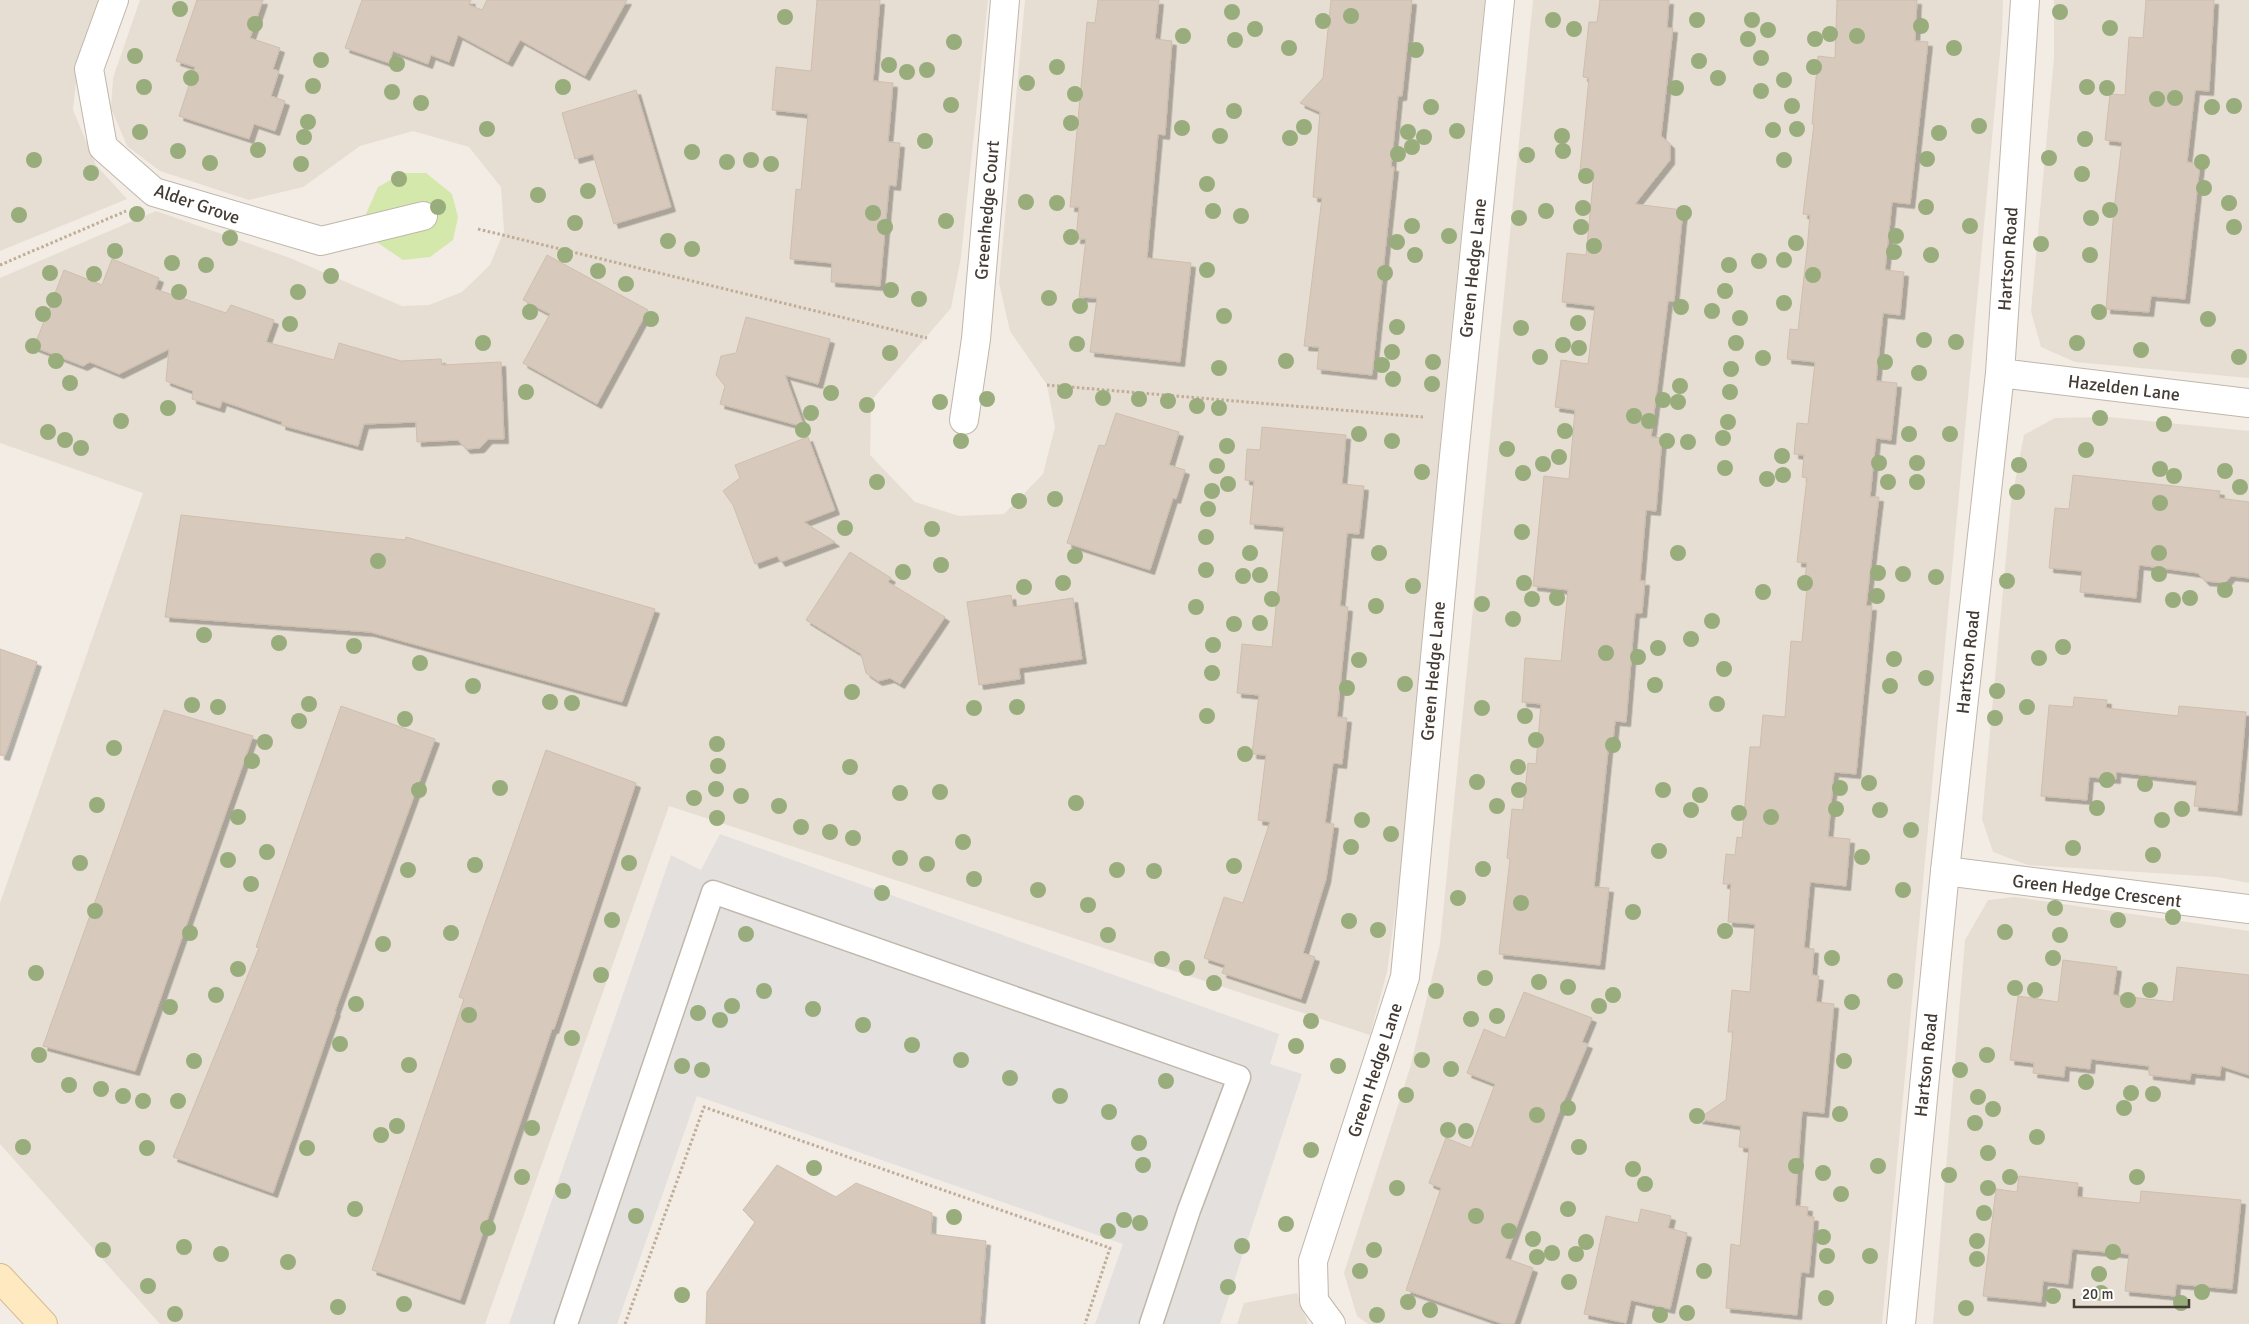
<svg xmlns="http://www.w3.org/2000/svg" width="2249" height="1324" font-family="Signika,sans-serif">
  <defs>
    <filter id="shadow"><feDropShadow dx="4.5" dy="4.5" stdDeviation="0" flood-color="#0004"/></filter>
  </defs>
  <rect width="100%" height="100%" fill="#f2ece4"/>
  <path fill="#e6ded2" d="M0,0H98L79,54L73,110L96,165L127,199L0,251Z
    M140,0H988L961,257L951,308L871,401L870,455L915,502L959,516L1004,514L1043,474L1055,427L1047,385L1010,331L999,283L1025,0H1485L1444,402L1400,877L1387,972L1370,1035L669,806L485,1324H160L0,1144V903L143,493L0,443V278L156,211L290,258L402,306L429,305L462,292L490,265L504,231L501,187L469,147L413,131L360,146L303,187L249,200L160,171L127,146L111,108L113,78Z
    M1533,0H2003L2002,31L1882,1324H1368L1357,1316L1344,1273L1410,1068L1440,944Z
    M2054,0H2249V378L2075,362L2041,347L2031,311L2054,58Z
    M2109,417L2249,431V883L2217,877L2028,865L1993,852L1982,819L2011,503L2024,435L2055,418Z
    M2015,897L2249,931V1324H1933L1965,940L1988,900Z
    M1297,1293L1308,1324H1237L1244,1303Z"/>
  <path fill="#d4e8ac" d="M403,173H426L452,194L458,217L453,240L430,257L403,260L375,241L366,214L378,187Z"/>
  <path fill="#e3e0dd" d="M720,834L1279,1034L1270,1064L1302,1074L1220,1324H1095L1123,1244L697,1096L617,1324H509L671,855L701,870Z"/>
  <path fill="#d7c9bc" stroke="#cfbead" filter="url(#shadow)" d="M197,0H263L250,38L280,48L273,69L279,71L271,96L285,101L275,131L254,124L249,139L179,116L195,67L176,61Z
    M362,0H471L469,5L482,10L487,0H627L585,76L520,40L508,62L458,35L449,62L431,55L428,64L393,51L389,63L345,48Z
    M817,0H880L873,81L893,83L888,142L900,143L896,186L889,185L880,286L831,282L832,263L790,259L796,189L801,190L808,114L772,110L776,67L811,71Z
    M1098,0H1159L1155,39L1172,41L1165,135L1158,134L1147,258L1191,263L1180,362L1090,352L1097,298L1079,297L1086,239H1076L1079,207H1070L1087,22L1095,23Z
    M1331,0H1412L1402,96H1398L1391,167H1394L1372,375L1317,369L1319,347L1304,346L1322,198L1313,197L1320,112L1300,103L1323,78Z
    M1600,0H1669L1667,28H1673L1661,136L1670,144V160L1635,204L1683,210L1674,301H1668L1651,437L1662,438L1656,511L1646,510L1640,581H1645L1642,613H1635L1626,722L1615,721L1613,741H1609L1594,887L1609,888L1600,965L1499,954L1510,859L1507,858L1512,809L1523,810L1528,763L1536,764L1541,704L1522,702L1525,658L1561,661L1568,590L1533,586L1544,476L1569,479L1575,410L1555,407L1561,360L1588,364L1595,306L1562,302L1567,253L1586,255L1594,172L1580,171L1589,78L1583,77L1589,22H1597Z
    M1837,0H1917L1915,41L1928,42L1910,204L1892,202L1885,270L1904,272L1900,315L1883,313L1876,381L1897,383L1891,440L1876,438L1870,497H1879L1866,606H1872L1856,774L1834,772L1828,837L1850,839L1846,886L1810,882L1804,948L1814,949L1812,975L1819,976L1816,1002L1834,1004L1824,1113L1802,1111L1795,1206L1808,1207L1807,1216L1814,1217L1809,1273L1801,1272L1797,1315L1726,1308L1731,1244L1740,1246L1749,1148L1739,1147L1741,1126L1698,1119L1726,1100L1733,1032H1728L1732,990L1750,992L1755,924L1728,922L1731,884H1723L1726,854L1735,855L1737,837L1742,838L1750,747H1760L1763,715L1785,717L1791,641L1802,642L1808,577H1805L1807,563L1797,562L1807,478L1802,477L1804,455L1794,454L1797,423L1808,424L1815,362L1787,359L1790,329L1798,330L1807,250L1810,215L1803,214L1814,124H1812L1818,56L1835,58Z
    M2146,0H2214L2209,91L2195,90L2187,162L2200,164L2185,299L2151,296L2149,312L2106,309L2114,209L2122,142L2105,140L2110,94L2125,95L2129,37L2143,38Z
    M636,90L671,207L614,224L593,154L575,159L562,113Z
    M547,255L648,310L597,404L523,363L550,314L523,300Z
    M112,259L159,278L155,289L226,313L231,305L274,320L266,342L334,360L339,343L401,361L441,359L442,365L501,362L504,439H488L480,448L466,449L458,440L417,442L416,422L364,424L358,446L281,425L282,422L222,401L220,408L192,399L193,391L166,381L169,349L119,374L90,362L83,366L34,347L64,270L102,285Z
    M746,317L830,339L818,384L785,375L804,427L720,404L725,386L716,375L721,356L736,353Z
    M1116,413L1179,432L1169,465L1185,470L1176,499L1173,498L1150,570L1067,543L1099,445L1105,446Z
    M1262,427L1346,435L1342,484L1364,486L1359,534L1347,533L1340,606L1348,607L1337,717L1347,718L1342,764L1333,763L1325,823L1334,824L1326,879L1303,953L1315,957L1301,999L1222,973L1225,965L1204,958L1224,897L1243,903L1270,822L1258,820L1266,755L1252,754L1259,695L1237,693L1242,644L1272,647L1284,527L1250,524L1254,481L1245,480L1247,449L1260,450Z
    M808,437L835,510L804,522L835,542L781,562L777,556L755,564L733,505L723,491L740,478L735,465Z
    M2073,475L2220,491L2219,498L2249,502V578L2231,576L2225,583L2205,581L2198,573L2139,565L2136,598L2080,592L2082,571L2049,568L2055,508L2069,509Z
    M181,515L405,540L406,537L655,609L622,702L370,632L165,617Z
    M850,552L891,578L888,582L945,617L900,684L890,678L878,681L866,673L861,654L806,620Z
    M1011,595L1013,607L1073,598L1082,659L1019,668L1020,679L979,685L967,602Z
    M0,649L37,662L5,756L0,755Z
    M2074,697L2107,700L2106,708L2178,716L2179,706L2246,712L2237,811L2194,806L2197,781L2116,772V779L2089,777L2087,800L2041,796L2049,705L2073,707Z
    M341,706L435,739L335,1011H336L273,1193L173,1157L259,948L256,947Z
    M164,710L253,736L135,1071L43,1046Z
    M546,750L636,783L554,1029H552L460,1300L372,1270L464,999L459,997Z
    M2063,960L2117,967L2113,995L2173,1002L2177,967L2249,975V1075L2221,1066L2220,1076L2191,1073L2190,1080L2149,1075V1066L2091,1059L2090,1069L2065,1066L2064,1077L2033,1073L2034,1063L2010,1060L2018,996L2058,1002Z
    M1524,992L1592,1018L1582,1042L1588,1044L1557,1117L1505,1258L1533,1268L1514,1324H1503L1406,1290L1441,1188L1429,1183L1446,1138L1471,1148L1495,1084L1467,1073L1484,1029L1505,1038Z
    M777,1165L836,1197L856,1183L932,1213L931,1234L986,1241L980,1324H706L707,1292L755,1222L743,1210Z
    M2019,1176L2078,1183L2077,1197L2140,1203L2141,1191L2241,1200L2232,1289L2176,1284L2175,1296L2125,1291L2129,1254L2072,1249L2068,1284L2043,1281L2041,1302L1983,1296L1996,1189L2017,1192Z
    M1641,1209L1671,1216L1668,1228L1687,1233L1670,1309L1631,1300L1626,1323L1584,1314L1606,1216L1638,1223Z"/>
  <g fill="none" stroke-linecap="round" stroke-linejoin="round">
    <g stroke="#c1b6aa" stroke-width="25">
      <path id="service" d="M566,1324L713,892L1239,1077L1189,1210L1151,1324"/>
    </g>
    <g stroke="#c1b6aa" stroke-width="30">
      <path id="minor" d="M114,0L89,69L103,147L154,192L321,241L423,216
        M964,420L976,339L1005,0
        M1945,871L2249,909
        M1331,1324L1314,1301L1313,1261L1405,977L1453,466L1500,0"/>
    </g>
    <g stroke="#c1b6aa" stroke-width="30">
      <path id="tertiary" d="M2000,373L2249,403
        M1901,1324L1945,871L2000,373L2025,0"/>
    </g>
    <g stroke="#d3bb93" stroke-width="30">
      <path id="secondary" d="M0,1278L43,1324"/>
    </g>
    <path stroke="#c0ad98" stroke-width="3" stroke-dasharray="2.5 2.5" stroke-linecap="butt" d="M478,229L927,338
      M0,265L126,211
      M1047,385L1423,417
      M625,1324L704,1107L1110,1248L1085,1324"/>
    <use href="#service" stroke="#fff" stroke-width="22"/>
    <use href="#minor" stroke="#fff" stroke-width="28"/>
    <use href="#tertiary" stroke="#fff" stroke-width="28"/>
    <use href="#secondary" stroke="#ffe9c1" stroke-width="28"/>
  </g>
  <g fill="#98ac7c">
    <circle cx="180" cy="9" r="8"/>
    <circle cx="1232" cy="12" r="8"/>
    <circle cx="2060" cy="12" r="8"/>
    <circle cx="1351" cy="16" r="8"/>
    <circle cx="785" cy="17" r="8"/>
    <circle cx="1553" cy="20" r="8"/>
    <circle cx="1697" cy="20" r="8"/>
    <circle cx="1752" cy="20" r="8"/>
    <circle cx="1323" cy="21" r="8"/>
    <circle cx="255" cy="24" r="8"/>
    <circle cx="1921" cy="26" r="8"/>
    <circle cx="2110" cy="28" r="8"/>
    <circle cx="1255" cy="29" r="8"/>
    <circle cx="1574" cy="29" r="8"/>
    <circle cx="1768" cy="30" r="8"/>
    <circle cx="1830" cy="34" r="8"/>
    <circle cx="1183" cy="36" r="8"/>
    <circle cx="1857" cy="36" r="8"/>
    <circle cx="1748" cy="39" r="8"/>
    <circle cx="1815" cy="39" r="8"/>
    <circle cx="1235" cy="40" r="8"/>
    <circle cx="954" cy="42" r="8"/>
    <circle cx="1289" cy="48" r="8"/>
    <circle cx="1954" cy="48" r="8"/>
    <circle cx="1416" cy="50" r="8"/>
    <circle cx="135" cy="56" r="8"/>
    <circle cx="1761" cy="58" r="8"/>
    <circle cx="321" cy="60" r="8"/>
    <circle cx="1699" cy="61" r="8"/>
    <circle cx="397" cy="64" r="8"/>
    <circle cx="889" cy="65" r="8"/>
    <circle cx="1057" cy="67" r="8"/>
    <circle cx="1814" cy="67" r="8"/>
    <circle cx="927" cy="70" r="8"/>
    <circle cx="907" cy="72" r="8"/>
    <circle cx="191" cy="78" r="8"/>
    <circle cx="1718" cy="78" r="8"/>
    <circle cx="1784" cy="80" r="8"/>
    <circle cx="1027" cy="83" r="8"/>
    <circle cx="313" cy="86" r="8"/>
    <circle cx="144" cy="87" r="8"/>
    <circle cx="563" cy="87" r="8"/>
    <circle cx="2087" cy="87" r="8"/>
    <circle cx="1676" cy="88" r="8"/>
    <circle cx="2107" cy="88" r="8"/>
    <circle cx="1761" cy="91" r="8"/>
    <circle cx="392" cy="92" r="8"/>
    <circle cx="1075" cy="94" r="8"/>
    <circle cx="2175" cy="98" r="8"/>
    <circle cx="2157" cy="99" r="8"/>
    <circle cx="421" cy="103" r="8"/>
    <circle cx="951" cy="105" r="8"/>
    <circle cx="1792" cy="106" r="8"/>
    <circle cx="2234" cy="106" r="8"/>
    <circle cx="1431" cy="107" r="8"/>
    <circle cx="2212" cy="107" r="8"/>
    <circle cx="1234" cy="111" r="8"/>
    <circle cx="308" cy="122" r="8"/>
    <circle cx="1071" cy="123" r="8"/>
    <circle cx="1979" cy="126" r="8"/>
    <circle cx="1304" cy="127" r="8"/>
    <circle cx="1182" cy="128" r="8"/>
    <circle cx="487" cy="129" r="8"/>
    <circle cx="1797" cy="129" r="8"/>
    <circle cx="1773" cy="130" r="8"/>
    <circle cx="1457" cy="131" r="8"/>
    <circle cx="140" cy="132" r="8"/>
    <circle cx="1408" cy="132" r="8"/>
    <circle cx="1939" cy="133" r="8"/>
    <circle cx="1220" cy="136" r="8"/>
    <circle cx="1562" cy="136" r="8"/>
    <circle cx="304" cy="137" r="8"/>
    <circle cx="1424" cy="137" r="8"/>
    <circle cx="1290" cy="138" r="8"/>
    <circle cx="2085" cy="139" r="8"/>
    <circle cx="925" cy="141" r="8"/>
    <circle cx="1412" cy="147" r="8"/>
    <circle cx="258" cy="150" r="8"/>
    <circle cx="178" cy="151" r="8"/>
    <circle cx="1563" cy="151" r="8"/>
    <circle cx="692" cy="152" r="8"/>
    <circle cx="1398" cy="154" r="8"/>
    <circle cx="1527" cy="155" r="8"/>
    <circle cx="2049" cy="158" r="8"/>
    <circle cx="1927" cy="159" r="8"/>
    <circle cx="34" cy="160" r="8"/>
    <circle cx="751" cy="160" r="8"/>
    <circle cx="1784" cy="160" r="8"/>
    <circle cx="727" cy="162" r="8"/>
    <circle cx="2202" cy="162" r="8"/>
    <circle cx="210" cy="163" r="8"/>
    <circle cx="301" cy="164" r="8"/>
    <circle cx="771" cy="164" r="8"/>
    <circle cx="91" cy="173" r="8"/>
    <circle cx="2082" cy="174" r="8"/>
    <circle cx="1586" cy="176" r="8"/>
    <circle cx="399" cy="179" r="8"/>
    <circle cx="1207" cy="184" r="8"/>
    <circle cx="2204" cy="188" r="8"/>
    <circle cx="588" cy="191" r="8"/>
    <circle cx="538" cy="195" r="8"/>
    <circle cx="1026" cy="202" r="8"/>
    <circle cx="1057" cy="203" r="8"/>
    <circle cx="2229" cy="203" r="8"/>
    <circle cx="438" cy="207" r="8"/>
    <circle cx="1926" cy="207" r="8"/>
    <circle cx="1583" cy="208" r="8"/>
    <circle cx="2110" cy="210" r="8"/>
    <circle cx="1213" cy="211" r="8"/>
    <circle cx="1546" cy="211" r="8"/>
    <circle cx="873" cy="213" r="8"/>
    <circle cx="1684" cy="213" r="8"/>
    <circle cx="137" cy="214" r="8"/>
    <circle cx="19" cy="215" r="8"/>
    <circle cx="1241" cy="216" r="8"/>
    <circle cx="1519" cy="218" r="8"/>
    <circle cx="2091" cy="218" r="8"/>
    <circle cx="946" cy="221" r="8"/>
    <circle cx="575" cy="223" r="8"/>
    <circle cx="1412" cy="226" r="8"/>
    <circle cx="1970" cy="226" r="8"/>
    <circle cx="885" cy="227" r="8"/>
    <circle cx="1581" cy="227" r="8"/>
    <circle cx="2234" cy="227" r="8"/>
    <circle cx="1449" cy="236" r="8"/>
    <circle cx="1896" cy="236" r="8"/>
    <circle cx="1071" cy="237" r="8"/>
    <circle cx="230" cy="238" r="8"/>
    <circle cx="668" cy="241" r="8"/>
    <circle cx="1397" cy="242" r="8"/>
    <circle cx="1796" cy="243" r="8"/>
    <circle cx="2041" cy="244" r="8"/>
    <circle cx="1594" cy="246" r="8"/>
    <circle cx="692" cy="249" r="8"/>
    <circle cx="115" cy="251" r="8"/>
    <circle cx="1894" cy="252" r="8"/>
    <circle cx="565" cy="255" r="8"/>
    <circle cx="1415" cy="255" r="8"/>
    <circle cx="1931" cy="255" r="8"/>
    <circle cx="2090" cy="255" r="8"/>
    <circle cx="1784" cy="260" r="8"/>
    <circle cx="1759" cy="261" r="8"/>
    <circle cx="172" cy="263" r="8"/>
    <circle cx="206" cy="265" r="8"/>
    <circle cx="1729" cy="265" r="8"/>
    <circle cx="1207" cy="270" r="8"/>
    <circle cx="598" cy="271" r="8"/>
    <circle cx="50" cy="273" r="8"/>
    <circle cx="1385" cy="273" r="8"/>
    <circle cx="94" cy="274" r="8"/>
    <circle cx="1813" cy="275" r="8"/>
    <circle cx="331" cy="276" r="8"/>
    <circle cx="626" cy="284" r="8"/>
    <circle cx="891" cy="290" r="8"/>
    <circle cx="1725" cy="291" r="8"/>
    <circle cx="179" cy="292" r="8"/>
    <circle cx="298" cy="292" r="8"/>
    <circle cx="1049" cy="298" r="8"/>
    <circle cx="919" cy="299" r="8"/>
    <circle cx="54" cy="300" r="8"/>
    <circle cx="1784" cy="303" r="8"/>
    <circle cx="1080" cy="306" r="8"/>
    <circle cx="1681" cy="307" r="8"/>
    <circle cx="1712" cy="311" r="8"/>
    <circle cx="530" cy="312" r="8"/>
    <circle cx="2099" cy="312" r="8"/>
    <circle cx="43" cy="314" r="8"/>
    <circle cx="1224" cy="316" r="8"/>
    <circle cx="1740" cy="318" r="8"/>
    <circle cx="651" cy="319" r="8"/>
    <circle cx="2208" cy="319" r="8"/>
    <circle cx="1578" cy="323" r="8"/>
    <circle cx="290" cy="324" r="8"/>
    <circle cx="1397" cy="327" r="8"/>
    <circle cx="1521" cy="328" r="8"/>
    <circle cx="1924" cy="340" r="8"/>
    <circle cx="1956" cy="342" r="8"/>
    <circle cx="483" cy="343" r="8"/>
    <circle cx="1736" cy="343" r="8"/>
    <circle cx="2077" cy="343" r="8"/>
    <circle cx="1077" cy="344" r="8"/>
    <circle cx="1563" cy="345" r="8"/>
    <circle cx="33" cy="346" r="8"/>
    <circle cx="1579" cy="348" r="8"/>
    <circle cx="2141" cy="350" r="8"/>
    <circle cx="1392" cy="352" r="8"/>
    <circle cx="890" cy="353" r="8"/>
    <circle cx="1540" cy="357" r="8"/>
    <circle cx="2239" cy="357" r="8"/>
    <circle cx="1763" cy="358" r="8"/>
    <circle cx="56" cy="361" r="8"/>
    <circle cx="1286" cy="361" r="8"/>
    <circle cx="1433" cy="362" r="8"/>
    <circle cx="1885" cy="362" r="8"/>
    <circle cx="1382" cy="365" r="8"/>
    <circle cx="1219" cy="368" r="8"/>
    <circle cx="1731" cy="369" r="8"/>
    <circle cx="1919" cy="373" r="8"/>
    <circle cx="1393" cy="379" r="8"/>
    <circle cx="70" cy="383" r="8"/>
    <circle cx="1432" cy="384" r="8"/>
    <circle cx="1680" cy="386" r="8"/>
    <circle cx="1065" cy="391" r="8"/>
    <circle cx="526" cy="392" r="8"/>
    <circle cx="1730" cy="392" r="8"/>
    <circle cx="831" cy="393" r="8"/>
    <circle cx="1103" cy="398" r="8"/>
    <circle cx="987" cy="399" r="8"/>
    <circle cx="1139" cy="399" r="8"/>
    <circle cx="1663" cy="400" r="8"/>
    <circle cx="1168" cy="401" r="8"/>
    <circle cx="940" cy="402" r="8"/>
    <circle cx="1678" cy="402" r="8"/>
    <circle cx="867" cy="405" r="8"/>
    <circle cx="1197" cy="406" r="8"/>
    <circle cx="168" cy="408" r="8"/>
    <circle cx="1219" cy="408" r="8"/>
    <circle cx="811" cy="413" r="8"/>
    <circle cx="1634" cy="416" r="8"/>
    <circle cx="2100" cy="418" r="8"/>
    <circle cx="121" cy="421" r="8"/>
    <circle cx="1649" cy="421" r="8"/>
    <circle cx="1728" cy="422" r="8"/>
    <circle cx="2164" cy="424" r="8"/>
    <circle cx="803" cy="430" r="8"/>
    <circle cx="1565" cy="431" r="8"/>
    <circle cx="48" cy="432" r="8"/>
    <circle cx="1359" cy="434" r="8"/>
    <circle cx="1909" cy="434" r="8"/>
    <circle cx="1950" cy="434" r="8"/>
    <circle cx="1723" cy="438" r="8"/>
    <circle cx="65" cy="440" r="8"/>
    <circle cx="961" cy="441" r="8"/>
    <circle cx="1392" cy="441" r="8"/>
    <circle cx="1667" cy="441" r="8"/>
    <circle cx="1688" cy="442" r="8"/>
    <circle cx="1227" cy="446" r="8"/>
    <circle cx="81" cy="448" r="8"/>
    <circle cx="1507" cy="449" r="8"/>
    <circle cx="2086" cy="450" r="8"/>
    <circle cx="1782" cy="456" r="8"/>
    <circle cx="1559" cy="457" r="8"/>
    <circle cx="1879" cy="463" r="8"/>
    <circle cx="1917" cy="463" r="8"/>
    <circle cx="1543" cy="464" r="8"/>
    <circle cx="2019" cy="465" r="8"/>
    <circle cx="1217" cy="466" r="8"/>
    <circle cx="1725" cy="468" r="8"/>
    <circle cx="2160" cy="469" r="8"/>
    <circle cx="2225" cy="471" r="8"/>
    <circle cx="1422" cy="472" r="8"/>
    <circle cx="1523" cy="473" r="8"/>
    <circle cx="1783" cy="475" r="8"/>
    <circle cx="2174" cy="476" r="8"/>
    <circle cx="1767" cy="479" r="8"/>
    <circle cx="877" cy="482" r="8"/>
    <circle cx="1888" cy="482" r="8"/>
    <circle cx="1917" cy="482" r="8"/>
    <circle cx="1228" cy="484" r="8"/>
    <circle cx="2240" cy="487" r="8"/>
    <circle cx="1212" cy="491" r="8"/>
    <circle cx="2017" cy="492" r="8"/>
    <circle cx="1055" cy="499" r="8"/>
    <circle cx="1019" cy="501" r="8"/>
    <circle cx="2160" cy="503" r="8"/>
    <circle cx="1208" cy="509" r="8"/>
    <circle cx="845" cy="528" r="8"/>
    <circle cx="932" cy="529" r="8"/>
    <circle cx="1522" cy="532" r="8"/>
    <circle cx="1206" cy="537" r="8"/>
    <circle cx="1250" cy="553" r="8"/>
    <circle cx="1379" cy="553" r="8"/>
    <circle cx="1678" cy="553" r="8"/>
    <circle cx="2159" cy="553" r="8"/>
    <circle cx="1075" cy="556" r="8"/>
    <circle cx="378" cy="561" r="8"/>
    <circle cx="941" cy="565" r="8"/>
    <circle cx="1206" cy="570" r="8"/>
    <circle cx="903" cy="572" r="8"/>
    <circle cx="1878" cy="573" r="8"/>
    <circle cx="1903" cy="574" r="8"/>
    <circle cx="2159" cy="574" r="8"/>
    <circle cx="1260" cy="575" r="8"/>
    <circle cx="1243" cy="576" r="8"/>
    <circle cx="1936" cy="577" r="8"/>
    <circle cx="2007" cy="581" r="8"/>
    <circle cx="1063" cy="583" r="8"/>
    <circle cx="1524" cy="583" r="8"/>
    <circle cx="1805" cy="583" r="8"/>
    <circle cx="1413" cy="586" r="8"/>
    <circle cx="1024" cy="587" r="8"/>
    <circle cx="2225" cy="590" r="8"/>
    <circle cx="1763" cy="592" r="8"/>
    <circle cx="1877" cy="596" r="8"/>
    <circle cx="1557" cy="598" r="8"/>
    <circle cx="2190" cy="598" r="8"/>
    <circle cx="1272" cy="599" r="8"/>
    <circle cx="1532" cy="599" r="8"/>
    <circle cx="2173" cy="600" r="8"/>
    <circle cx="1482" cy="604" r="8"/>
    <circle cx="1376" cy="606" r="8"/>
    <circle cx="1196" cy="607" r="8"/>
    <circle cx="1513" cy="619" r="8"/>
    <circle cx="1712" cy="621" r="8"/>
    <circle cx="1260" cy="623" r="8"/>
    <circle cx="1234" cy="624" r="8"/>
    <circle cx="204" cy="635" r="8"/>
    <circle cx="1691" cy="639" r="8"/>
    <circle cx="279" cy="643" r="8"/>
    <circle cx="1213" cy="645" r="8"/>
    <circle cx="354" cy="646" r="8"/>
    <circle cx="2063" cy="647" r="8"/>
    <circle cx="1658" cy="648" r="8"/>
    <circle cx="1606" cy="653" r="8"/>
    <circle cx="1638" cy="657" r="8"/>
    <circle cx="2039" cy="658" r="8"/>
    <circle cx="1894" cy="659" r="8"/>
    <circle cx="1359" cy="660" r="8"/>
    <circle cx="420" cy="663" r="8"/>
    <circle cx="1724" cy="669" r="8"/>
    <circle cx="1212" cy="673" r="8"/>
    <circle cx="1926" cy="678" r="8"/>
    <circle cx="1405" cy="684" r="8"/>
    <circle cx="1655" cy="685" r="8"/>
    <circle cx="473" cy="686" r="8"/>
    <circle cx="1890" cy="686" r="8"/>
    <circle cx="1347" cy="688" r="8"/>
    <circle cx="1997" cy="691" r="8"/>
    <circle cx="852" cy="692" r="8"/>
    <circle cx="550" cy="702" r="8"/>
    <circle cx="572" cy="703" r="8"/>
    <circle cx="309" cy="704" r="8"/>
    <circle cx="1717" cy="704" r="8"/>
    <circle cx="192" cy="705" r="8"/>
    <circle cx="218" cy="707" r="8"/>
    <circle cx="1017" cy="707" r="8"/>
    <circle cx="2027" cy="707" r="8"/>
    <circle cx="974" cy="708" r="8"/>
    <circle cx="1482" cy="708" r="8"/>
    <circle cx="1207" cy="716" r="8"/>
    <circle cx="1525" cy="716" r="8"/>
    <circle cx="1995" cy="718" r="8"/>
    <circle cx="405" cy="719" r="8"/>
    <circle cx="299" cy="721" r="8"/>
    <circle cx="1536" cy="740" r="8"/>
    <circle cx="265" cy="742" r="8"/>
    <circle cx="717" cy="744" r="8"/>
    <circle cx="1613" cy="745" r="8"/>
    <circle cx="114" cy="748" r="8"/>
    <circle cx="1245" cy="754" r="8"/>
    <circle cx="252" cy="761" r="8"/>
    <circle cx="718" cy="766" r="8"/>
    <circle cx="850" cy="767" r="8"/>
    <circle cx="1518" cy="767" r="8"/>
    <circle cx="2107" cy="780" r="8"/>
    <circle cx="1477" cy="782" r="8"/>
    <circle cx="1869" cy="783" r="8"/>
    <circle cx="2145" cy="784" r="8"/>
    <circle cx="500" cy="788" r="8"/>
    <circle cx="1840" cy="788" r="8"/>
    <circle cx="716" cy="789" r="8"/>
    <circle cx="419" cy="790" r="8"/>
    <circle cx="1519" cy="790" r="8"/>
    <circle cx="1663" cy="790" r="8"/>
    <circle cx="940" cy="792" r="8"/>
    <circle cx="900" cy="793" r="8"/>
    <circle cx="1700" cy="795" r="8"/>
    <circle cx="741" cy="796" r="8"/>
    <circle cx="694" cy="798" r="8"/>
    <circle cx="1076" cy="803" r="8"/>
    <circle cx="97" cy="805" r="8"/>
    <circle cx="779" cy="806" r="8"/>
    <circle cx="1497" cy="806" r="8"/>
    <circle cx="2097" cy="808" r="8"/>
    <circle cx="1836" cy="809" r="8"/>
    <circle cx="2182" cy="809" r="8"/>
    <circle cx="1691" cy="810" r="8"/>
    <circle cx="1880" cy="810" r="8"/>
    <circle cx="1739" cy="813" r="8"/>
    <circle cx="238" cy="817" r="8"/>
    <circle cx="1771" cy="817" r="8"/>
    <circle cx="717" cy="818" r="8"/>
    <circle cx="1362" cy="820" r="8"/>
    <circle cx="2162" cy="820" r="8"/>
    <circle cx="801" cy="827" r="8"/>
    <circle cx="1911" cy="830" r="8"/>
    <circle cx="830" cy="832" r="8"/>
    <circle cx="1391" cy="834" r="8"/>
    <circle cx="853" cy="838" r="8"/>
    <circle cx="963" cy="842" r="8"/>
    <circle cx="1351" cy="847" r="8"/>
    <circle cx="2073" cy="848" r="8"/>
    <circle cx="1659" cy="851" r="8"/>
    <circle cx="267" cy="852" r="8"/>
    <circle cx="2153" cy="855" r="8"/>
    <circle cx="1862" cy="857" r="8"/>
    <circle cx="900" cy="858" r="8"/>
    <circle cx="228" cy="860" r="8"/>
    <circle cx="80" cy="863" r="8"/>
    <circle cx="629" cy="863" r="8"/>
    <circle cx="927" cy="864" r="8"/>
    <circle cx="475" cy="865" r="8"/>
    <circle cx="1234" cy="866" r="8"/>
    <circle cx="1483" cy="869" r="8"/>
    <circle cx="408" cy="870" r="8"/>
    <circle cx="1117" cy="870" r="8"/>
    <circle cx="1154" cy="871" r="8"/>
    <circle cx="974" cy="879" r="8"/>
    <circle cx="251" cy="884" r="8"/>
    <circle cx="1038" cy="890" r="8"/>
    <circle cx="1903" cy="890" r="8"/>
    <circle cx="882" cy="893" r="8"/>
    <circle cx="1458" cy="898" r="8"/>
    <circle cx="1521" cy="903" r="8"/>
    <circle cx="1088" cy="905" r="8"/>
    <circle cx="2055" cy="908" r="8"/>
    <circle cx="95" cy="911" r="8"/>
    <circle cx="1633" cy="912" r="8"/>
    <circle cx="2173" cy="917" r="8"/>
    <circle cx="612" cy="920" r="8"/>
    <circle cx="2118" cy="920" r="8"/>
    <circle cx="1349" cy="921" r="8"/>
    <circle cx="1378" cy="930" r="8"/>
    <circle cx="1725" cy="931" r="8"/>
    <circle cx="2005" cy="932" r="8"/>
    <circle cx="190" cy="933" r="8"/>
    <circle cx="451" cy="933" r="8"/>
    <circle cx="746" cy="934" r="8"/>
    <circle cx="1108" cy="935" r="8"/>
    <circle cx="2060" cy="935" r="8"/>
    <circle cx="383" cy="944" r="8"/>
    <circle cx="1832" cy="958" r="8"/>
    <circle cx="2053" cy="958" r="8"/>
    <circle cx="1162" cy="959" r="8"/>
    <circle cx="1187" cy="968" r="8"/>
    <circle cx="238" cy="969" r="8"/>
    <circle cx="36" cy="973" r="8"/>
    <circle cx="601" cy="975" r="8"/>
    <circle cx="1485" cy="978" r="8"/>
    <circle cx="1895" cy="981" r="8"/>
    <circle cx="1539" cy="982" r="8"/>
    <circle cx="1214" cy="983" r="8"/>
    <circle cx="1568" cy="987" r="8"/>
    <circle cx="2015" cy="988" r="8"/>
    <circle cx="2035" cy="990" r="8"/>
    <circle cx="2150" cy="990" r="8"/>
    <circle cx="764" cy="991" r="8"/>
    <circle cx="1436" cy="991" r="8"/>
    <circle cx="216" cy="995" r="8"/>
    <circle cx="1613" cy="995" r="8"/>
    <circle cx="2128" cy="1000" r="8"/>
    <circle cx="1852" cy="1002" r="8"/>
    <circle cx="356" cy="1004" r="8"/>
    <circle cx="732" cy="1006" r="8"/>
    <circle cx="1599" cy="1006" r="8"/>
    <circle cx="170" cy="1007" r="8"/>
    <circle cx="813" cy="1009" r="8"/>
    <circle cx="698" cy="1013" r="8"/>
    <circle cx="469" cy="1015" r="8"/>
    <circle cx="1497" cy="1016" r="8"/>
    <circle cx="1471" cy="1019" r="8"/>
    <circle cx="720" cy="1020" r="8"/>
    <circle cx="1311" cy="1021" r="8"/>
    <circle cx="863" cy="1025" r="8"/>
    <circle cx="572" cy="1038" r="8"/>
    <circle cx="340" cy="1044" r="8"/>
    <circle cx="912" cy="1045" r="8"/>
    <circle cx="1296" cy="1046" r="8"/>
    <circle cx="39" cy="1055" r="8"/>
    <circle cx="1987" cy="1055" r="8"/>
    <circle cx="961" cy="1060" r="8"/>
    <circle cx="1422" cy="1060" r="8"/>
    <circle cx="194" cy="1061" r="8"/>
    <circle cx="1844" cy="1061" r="8"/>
    <circle cx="409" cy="1065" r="8"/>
    <circle cx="682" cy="1066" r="8"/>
    <circle cx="1338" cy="1066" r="8"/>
    <circle cx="1451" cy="1069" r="8"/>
    <circle cx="702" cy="1070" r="8"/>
    <circle cx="1960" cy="1070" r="8"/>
    <circle cx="1010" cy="1078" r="8"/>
    <circle cx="1166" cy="1081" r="8"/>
    <circle cx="2086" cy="1082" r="8"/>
    <circle cx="69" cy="1085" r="8"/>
    <circle cx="101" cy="1089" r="8"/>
    <circle cx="2131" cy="1093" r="8"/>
    <circle cx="2153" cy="1094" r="8"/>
    <circle cx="1406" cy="1095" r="8"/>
    <circle cx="123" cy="1096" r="8"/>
    <circle cx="1060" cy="1096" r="8"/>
    <circle cx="1978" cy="1097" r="8"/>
    <circle cx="143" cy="1101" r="8"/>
    <circle cx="178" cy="1101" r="8"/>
    <circle cx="1568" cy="1108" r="8"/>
    <circle cx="2124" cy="1108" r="8"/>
    <circle cx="1993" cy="1109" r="8"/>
    <circle cx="1109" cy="1112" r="8"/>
    <circle cx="1840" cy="1114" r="8"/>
    <circle cx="1537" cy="1115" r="8"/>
    <circle cx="1697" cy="1116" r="8"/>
    <circle cx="1975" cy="1123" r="8"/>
    <circle cx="397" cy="1126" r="8"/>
    <circle cx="532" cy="1128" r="8"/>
    <circle cx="1448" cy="1130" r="8"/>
    <circle cx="1466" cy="1131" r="8"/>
    <circle cx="381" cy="1135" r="8"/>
    <circle cx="2037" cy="1137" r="8"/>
    <circle cx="1139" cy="1143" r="8"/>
    <circle cx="23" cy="1147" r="8"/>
    <circle cx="1579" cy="1147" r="8"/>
    <circle cx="147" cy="1148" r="8"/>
    <circle cx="307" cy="1148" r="8"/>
    <circle cx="1311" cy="1150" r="8"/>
    <circle cx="1988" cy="1153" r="8"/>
    <circle cx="1143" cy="1165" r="8"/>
    <circle cx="1796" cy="1166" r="8"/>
    <circle cx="1878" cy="1166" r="8"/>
    <circle cx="814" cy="1168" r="8"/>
    <circle cx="1633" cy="1169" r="8"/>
    <circle cx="1823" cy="1173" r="8"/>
    <circle cx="1949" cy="1175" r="8"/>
    <circle cx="522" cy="1177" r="8"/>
    <circle cx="2010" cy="1177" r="8"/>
    <circle cx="2137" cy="1177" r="8"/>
    <circle cx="1645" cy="1184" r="8"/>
    <circle cx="1397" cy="1188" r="8"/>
    <circle cx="1988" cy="1188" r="8"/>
    <circle cx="563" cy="1191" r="8"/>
    <circle cx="1841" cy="1194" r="8"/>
    <circle cx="355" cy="1209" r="8"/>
    <circle cx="1568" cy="1209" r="8"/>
    <circle cx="1984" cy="1213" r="8"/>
    <circle cx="636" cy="1216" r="8"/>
    <circle cx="1476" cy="1216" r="8"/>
    <circle cx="954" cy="1217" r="8"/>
    <circle cx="1124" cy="1220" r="8"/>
    <circle cx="1140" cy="1223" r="8"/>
    <circle cx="1286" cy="1224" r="8"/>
    <circle cx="488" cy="1228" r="8"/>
    <circle cx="1108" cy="1231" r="8"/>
    <circle cx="1509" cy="1231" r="8"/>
    <circle cx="1823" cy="1237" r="8"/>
    <circle cx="1533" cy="1239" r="8"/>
    <circle cx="1977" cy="1241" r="8"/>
    <circle cx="1586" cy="1242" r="8"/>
    <circle cx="1242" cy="1246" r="8"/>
    <circle cx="184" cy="1247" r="8"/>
    <circle cx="103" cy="1250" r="8"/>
    <circle cx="1374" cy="1250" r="8"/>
    <circle cx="2113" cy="1252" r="8"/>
    <circle cx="1552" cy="1253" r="8"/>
    <circle cx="221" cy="1254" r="8"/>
    <circle cx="1576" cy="1254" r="8"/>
    <circle cx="1827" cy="1256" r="8"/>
    <circle cx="1870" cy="1256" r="8"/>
    <circle cx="1537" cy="1257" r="8"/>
    <circle cx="1977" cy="1259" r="8"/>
    <circle cx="288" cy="1262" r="8"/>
    <circle cx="1360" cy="1271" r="8"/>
    <circle cx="1704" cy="1271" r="8"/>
    <circle cx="2099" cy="1274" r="8"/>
    <circle cx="1569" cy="1282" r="8"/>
    <circle cx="148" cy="1286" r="8"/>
    <circle cx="1228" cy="1287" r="8"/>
    <circle cx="2202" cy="1292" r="8"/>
    <circle cx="2101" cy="1293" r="8"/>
    <circle cx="682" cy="1295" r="8"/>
    <circle cx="2053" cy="1296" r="8"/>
    <circle cx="1826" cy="1298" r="8"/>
    <circle cx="1408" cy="1302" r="8"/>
    <circle cx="2181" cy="1303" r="8"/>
    <circle cx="404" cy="1304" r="8"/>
    <circle cx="338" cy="1307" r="8"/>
    <circle cx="1966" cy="1308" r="8"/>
    <circle cx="1430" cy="1310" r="8"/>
    <circle cx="1687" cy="1313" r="8"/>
    <circle cx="175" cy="1314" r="8"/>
    <circle cx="1377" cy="1315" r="8"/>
    <circle cx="1660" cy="1315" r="8"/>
  </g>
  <g text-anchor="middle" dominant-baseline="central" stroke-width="4" stroke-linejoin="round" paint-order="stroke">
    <g font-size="18" fill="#443c34" stroke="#fff">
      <text transform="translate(197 204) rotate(19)">Alder Grove</text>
      <text transform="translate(987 210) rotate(-85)">Greenhedge Court</text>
      <text transform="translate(2008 259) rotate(-86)">Hartson Road</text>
      <text transform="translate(1473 268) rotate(-84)">Green Hedge Lane</text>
      <text transform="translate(2124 388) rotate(7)">Hazelden Lane</text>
      <text transform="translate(1968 662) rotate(-84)">Hartson Road</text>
      <text transform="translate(1433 671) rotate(-85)">Green Hedge Lane</text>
      <text transform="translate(2097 891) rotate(7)">Green Hedge Crescent</text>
      <text transform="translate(1926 1065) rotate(-84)">Hartson Road</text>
      <text transform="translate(1375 1070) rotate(-72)">Green Hedge Lane</text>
    </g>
  </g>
  <path d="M2074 1299v8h115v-8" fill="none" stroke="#443c34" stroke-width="2.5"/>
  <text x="2082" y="1299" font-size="15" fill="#443c34" stroke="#ffffff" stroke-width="4" paint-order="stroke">20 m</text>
</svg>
